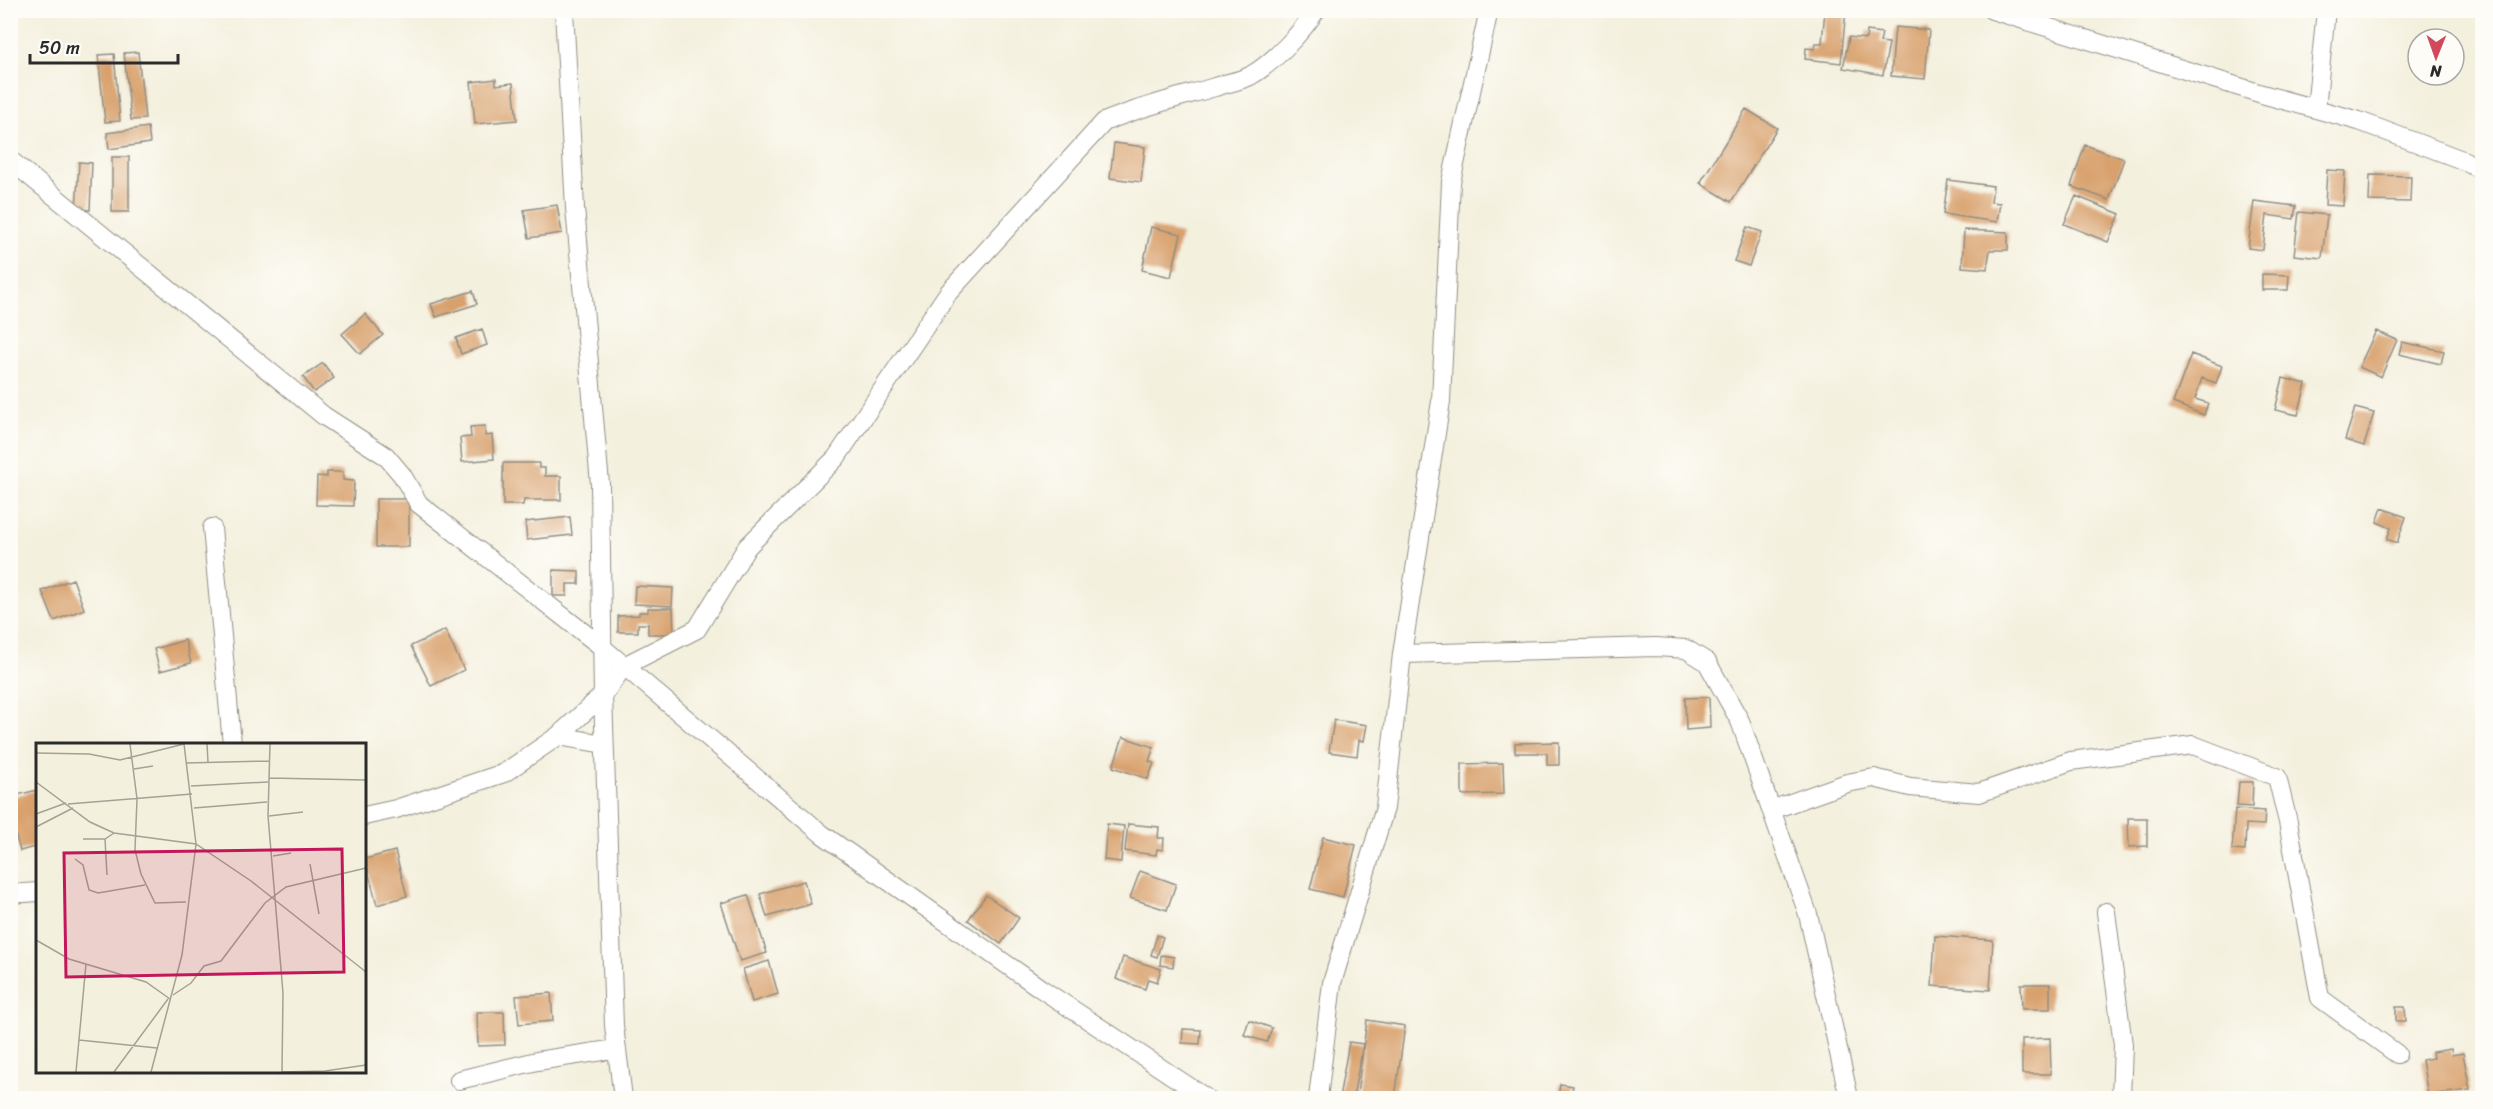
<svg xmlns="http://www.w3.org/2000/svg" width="2493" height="1109" font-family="Sriracha,sans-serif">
  <rect width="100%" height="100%" fill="#fdfcf7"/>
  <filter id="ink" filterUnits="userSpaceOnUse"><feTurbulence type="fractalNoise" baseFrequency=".0167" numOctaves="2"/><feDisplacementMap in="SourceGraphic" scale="12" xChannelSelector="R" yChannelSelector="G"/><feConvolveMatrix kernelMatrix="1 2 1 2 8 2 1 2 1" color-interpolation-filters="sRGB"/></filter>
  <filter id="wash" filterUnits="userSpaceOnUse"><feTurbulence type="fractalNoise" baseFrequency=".008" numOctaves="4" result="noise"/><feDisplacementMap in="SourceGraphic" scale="24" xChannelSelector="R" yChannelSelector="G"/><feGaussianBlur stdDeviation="1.35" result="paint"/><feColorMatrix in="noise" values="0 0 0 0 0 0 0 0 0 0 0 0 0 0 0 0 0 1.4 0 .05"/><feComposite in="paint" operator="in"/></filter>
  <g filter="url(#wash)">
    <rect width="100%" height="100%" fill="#f4f0de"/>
    <g id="blocks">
      <path fill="#d8a06c" d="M1825,10H1846L1841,63L1805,59L1806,48L1815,49L1816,43H1822Z
        M1895,27L1929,30L1925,79L1891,76Z
        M1867,31L1882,33L1880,42L1889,43L1883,75L1843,68L1849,37L1866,39Z
        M138,52L145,119L131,120L124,53Z
        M114,54L120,121L105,122L98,55Z
        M496,79V85L513,83L517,120L475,124L471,82Z
        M1746,109L1777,128L1731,202L1700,183Z
        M148,127L150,143L109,149L107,133Z
        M1114,143L1145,147L1141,182L1110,178Z
        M2085,145L2124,159L2109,200L2071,186Z
        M112,157H129V212H112Z
        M79,162L92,163L90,210L76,209Z
        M2327,170L2345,171L2343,206L2325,205Z
        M2370,175L2411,176L2410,202L2369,201Z
        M1948,180L1993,186L1991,202L2000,203L1997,222L1943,214Z
        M2076,196L2120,214L2108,242L2064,224Z
        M2254,201L2296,206L2294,219L2267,215L2263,250L2248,248Z
        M557,205L562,233L529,238L524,210Z
        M2299,212L2327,215L2322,258L2294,255Z
        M1151,227L1181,234L1171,277L1142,270Z
        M1747,227L1762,232L1749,266L1734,261Z
        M1964,230L2008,232V250H1990L1987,269L1962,267Z
        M2262,274L2289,275L2288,290H2262Z
        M473,291L477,304L436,317L431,304Z
        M365,314L383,335L360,354L342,334Z
        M482,329L487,345L461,354L456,338Z
        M2376,331L2397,340L2381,377L2359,367Z
        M2402,342L2444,351L2441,364L2399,354Z
        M2191,354L2222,366L2216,383L2202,378L2195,399L2208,403L2204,415L2173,403Z
        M323,363L334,378L314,392L303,377Z
        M2283,378L2306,384L2298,415L2275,410Z
        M2355,408L2374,413L2364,446L2345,440Z
        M485,426V436L492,435L494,459L462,462L460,438L471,437L470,427Z
        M503,463H539V468H545V476H561V500H524L523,505H503Z
        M327,472H343V480L354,481L353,506L316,505L317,476L327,477Z
        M376,499H409V547H376Z
        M2382,508L2406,517L2397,543L2387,539L2391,528L2377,522Z
        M570,517L572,535L527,540L525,522Z
        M553,570L579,571V584H567V596H553Z
        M73,579L84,609L54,621L42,591Z
        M635,586L673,588L672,606L634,604Z
        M648,608H673L674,634H648V624H638V632H618V616L639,615V612H648Z
        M445,630L464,670L431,686L411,646Z
        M185,640L191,663L160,671L154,649Z
        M1709,697L1710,728L1686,730L1685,698Z
        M1334,720L1367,725L1364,741L1359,740L1357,756L1329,752Z
        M1123,737L1154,747L1149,761L1154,763L1148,779L1113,767Z
        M1559,742V765H1547V753H1515V743Z
        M1503,763L1504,794L1462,795V764Z
        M2239,782H2253L2252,807L2237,806Z
        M37,790L38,846L20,851L10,815V797Z
        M2235,809L2265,811L2264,825L2246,824L2245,851L2232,850Z
        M2128,818H2147V846L2129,847Z
        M1107,824L1124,826L1121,862L1104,860Z
        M1128,824L1159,827L1158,838H1164L1163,850L1157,849L1156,855L1125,851Z
        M1323,837L1356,845L1343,897L1310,889Z
        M395,851L407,896L377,905L365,859Z
        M1140,871L1176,884L1167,910L1130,898Z
        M804,881L811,904L767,917L760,894Z
        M748,895L767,953L740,961L721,903Z
        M986,895L1019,918L1001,944L968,920Z
        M1157,935L1163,937L1157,957L1151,955Z
        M1935,936L1993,940L1990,990L1932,986Z
        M1161,955L1174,957L1173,967L1160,965Z
        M1123,957L1161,969L1157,982L1148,979L1145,989L1116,979Z
        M769,961L778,994L752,1002L743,969Z
        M2021,984H2050V1009H2022Z
        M551,993L553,1021L519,1024L516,996Z
        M2396,1007H2405L2406,1021H2396Z
        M477,1012H504L505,1045L478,1046Z
        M1249,1020L1272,1028L1267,1042L1244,1035Z
        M1367,1020L1405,1026L1395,1098L1357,1094Z
        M1183,1029L1201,1030L1200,1044L1182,1043Z
        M2050,1038L2051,1074H2022V1039Z
        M1349,1042L1363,1044L1353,1098H1339Z
        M2451,1049L2452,1055L2463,1053L2470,1090L2428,1095L2422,1060L2433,1058L2432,1052Z
        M1560,1084L1573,1086L1571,1098H1558Z"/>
    </g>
  </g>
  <g filter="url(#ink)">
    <use href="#blocks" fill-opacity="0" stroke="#908e84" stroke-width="1.5"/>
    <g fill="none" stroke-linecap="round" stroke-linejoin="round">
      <g stroke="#908e84" stroke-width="20">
        <path id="minor" d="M564,10L575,208L600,484L603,695L614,1026L623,1098
          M1992,10L2262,94L2359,121L2465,161L2482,171
          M2316,109L2326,10
          M10,160L324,416L386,456L402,475L419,504L602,647L822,834L1040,988L1206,1098
          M212,528L232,744
          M1402,654L1656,647L1686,649L1707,662L1740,721L1808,914L1849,1098
          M558,736L604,744
          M1771,810L1847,783L1874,778L1910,787L1979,793L2071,761L2193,745L2277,777L2288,822L2320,998L2397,1054
          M364,816L396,809L504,773L558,736L603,695L624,666L697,629L747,547L836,458L948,293L1104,122C1140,107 1177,98 1215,87C1226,83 1240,81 1250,76C1272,64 1303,31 1316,10
          M10,894L38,892
          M2106,912L2123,1045L2121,1098
          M459,1080L537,1061L616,1049
          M1318,1098L1332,983L1385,808L1402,654L1441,401L1451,182L1489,10"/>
      </g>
      <use href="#minor" stroke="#fff" stroke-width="18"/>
    </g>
  </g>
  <g transform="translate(36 743)">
    <rect width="330" height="330" fill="#f4f0de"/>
    <path fill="none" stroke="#a4a196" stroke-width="1.5" d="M94,1L101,56L99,107L105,131L119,160L150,159M171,1L172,19M234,1L232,73L247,250L246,329M0,10L53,11L84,17L148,1M150,20L233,18M98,26L117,23M233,35L330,37M0,39L54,79L78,90L160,101L215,138L330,229M155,43L232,39M32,61L156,51M158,65L231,59M0,71L30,60M233,73L267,69M0,84L37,65M47,96H69L78,90M69,96L71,132M237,113L255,110M39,116L47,122L53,147L62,150L109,142M274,121L283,171M0,197L33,216L110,239L134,256M137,252L155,240L168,223L185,218L229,160L250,144L330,125M43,297L121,305M40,329L50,221M78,329L132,256M115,329L146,212L160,101L148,1M246,329L289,328L330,322"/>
    <path fill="#c2185b" fill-opacity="0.15" stroke="#c2185b" stroke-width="3" d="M306,106L308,229L30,234L28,110Z"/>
    <rect width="330" height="330" fill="none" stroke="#2b2b2b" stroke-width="3"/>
  </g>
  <rect width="2493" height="1109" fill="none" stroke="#fdfcf7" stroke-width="36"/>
  <g transform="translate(2436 57) rotate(181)"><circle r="28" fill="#fdfcf7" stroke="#a9a8a5" stroke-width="1.5"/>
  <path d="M0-4.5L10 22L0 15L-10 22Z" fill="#d1495b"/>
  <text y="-9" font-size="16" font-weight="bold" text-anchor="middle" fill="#2b2b2b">N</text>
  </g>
  <path d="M30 54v9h148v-9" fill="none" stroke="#2b2b2b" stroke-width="3"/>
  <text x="39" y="54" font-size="18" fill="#2b2b2b" stroke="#fdfcf7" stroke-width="4.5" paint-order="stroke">50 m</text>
</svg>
